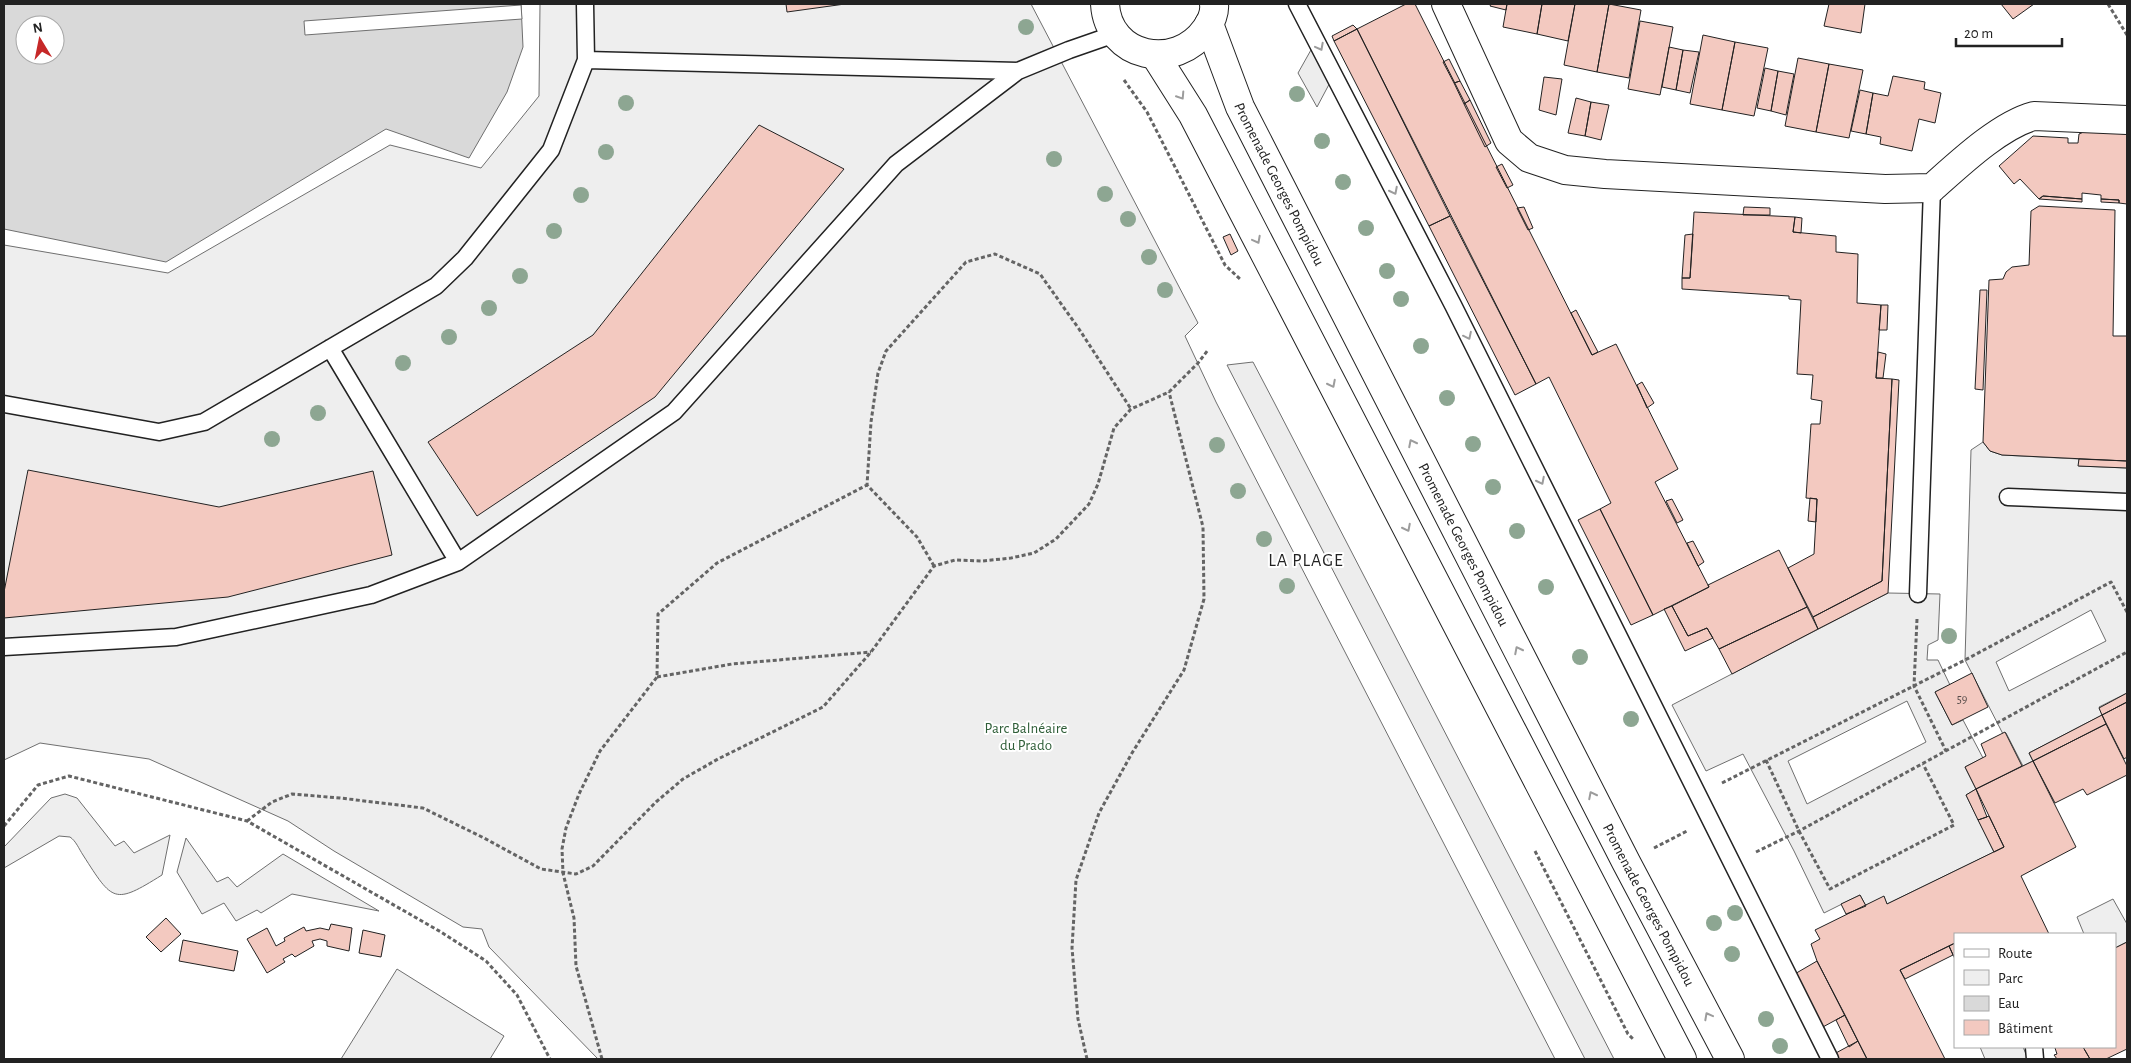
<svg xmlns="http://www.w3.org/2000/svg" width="2131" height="1063" font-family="'Alegreya Sans',sans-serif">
  <rect width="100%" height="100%" fill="#fff"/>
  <path fill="#eee" stroke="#6f6f6f" d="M540,4H1031L1198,323L1185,336L1216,402L1555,1059H598L489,947L482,929L463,927L334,851L288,821L149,759L40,743L4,760V245L168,273L390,145L481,168L539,96Z
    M65,794L77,798L115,846L124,841L134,853L170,835L162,875C114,905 113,902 83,855C79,849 76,841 70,837L59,836L4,868V847L51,798Z
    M186,838L217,882L228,877L237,887L283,854L379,911L292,894L261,913L257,910L236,921L224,903L202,914L177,872Z
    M2113,899L2127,924V942L2115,948V934H2084L2077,917Z
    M397,969L504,1036L490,1059H341Z
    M1980,1047H2023L2028,1059H1985Z"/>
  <path fill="#ededed" stroke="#6f6f6f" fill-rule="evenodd" d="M1316,41L1334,75L1317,107L1298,73Z
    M1253,362L1275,404L1614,1059H1585L1227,365Z
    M1983,442L1990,451L2002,455L2079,459V466L2127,468V693L2099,707L2102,715L2029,753L2033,761L2023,766L2006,733L2003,734L1965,660L1971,450ZM2091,610L2106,641L2009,691L1996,662Z
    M1888,593L1940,594L1938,640L1928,645L1927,660H1938L1950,685L1935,692L1952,725L1963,720L1983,758L1965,767L1976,789L1966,795L1994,852L1887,904L1884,897L1866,906L1860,895L1824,913L1794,851L1743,754L1706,771L1672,705ZM1907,701L1926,742L1807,804L1788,761Z"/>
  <path fill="#d9d9d9" stroke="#6f6f6f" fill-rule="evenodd" d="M4,4H521L523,47L507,92L469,158L386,129L166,262L4,229ZM25,25H55V55H25Z"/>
  <path fill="#fff" stroke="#6f6f6f" d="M521,5L522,19L305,35L304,21Z"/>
  <path fill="#f3c9c0" stroke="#222" d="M786,4H845L787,12Z
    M1406,4H1415L1592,355L1616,344L1678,469L1655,482L1709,587L1653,615L1600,509L1611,503L1549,377L1536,384L1357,29Z
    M1491,4H1507L1506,10L1490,6Z
    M1507,4H1542L1537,34L1503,27Z
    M1542,4H1575L1568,41L1537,34Z
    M1575,4H1609L1597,72L1564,65Z
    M1609,4L1641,10L1629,78L1597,72Z
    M1829,4H1865L1861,33L1824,26Z
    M2001,4H2034L2013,19Z
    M1640,21L1673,27L1660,95L1628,89Z
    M1353,25L1357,29L1334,41L1332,36Z
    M1357,29L1450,216L1429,226L1334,41Z
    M1703,35L1735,42L1722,110L1690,104Z
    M1735,42L1768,48L1754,116L1722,110Z
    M1669,47L1683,50L1676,90L1662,87Z
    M1683,50L1699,52L1690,93L1676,90Z
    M1798,58L1829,64L1816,132L1785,126Z
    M1449,59L1460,81L1454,83L1443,62Z
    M1829,64L1863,70L1849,138L1816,132Z
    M1765,68L1778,71L1771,111L1757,108Z
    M1778,71L1794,74L1786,115L1771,111Z
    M1893,76L1925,82L1924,89L1941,93L1935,123L1919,119L1912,151L1880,144L1881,137L1866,134L1873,93L1888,96Z
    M1544,77L1562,79L1556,115L1539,110Z
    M1460,81L1470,100L1464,104L1454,83Z
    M1860,90L1873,93L1866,134L1851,131Z
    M1576,98L1591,102L1585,136L1568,133Z
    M1470,100L1491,143L1485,147L1464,104Z
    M1591,102L1609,105L1601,140L1585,136Z
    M759,125L844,169L655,397L477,516L428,442L593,335Z
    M2086,131L2127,134V204L2119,203V200L2101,199V195L2082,193V199L2043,196L2039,199L2020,179L2014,184L1999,166L2033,136L2068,138V143H2078L2079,134Z
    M1502,164L1513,185L1507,188L1496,167Z
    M2043,196L2082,199V202L2039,199Z
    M2101,199L2119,200V203L2101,202Z
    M2039,206L2115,210L2113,336H2127V461L2002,455L1990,451L1983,442L1989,280L2003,279L2006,272L2012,267L2029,265L2031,211Z
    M1524,207L1533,228L1528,230L1517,208Z
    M1744,207L1770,208V215H1743Z
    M1694,212L1795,217L1793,232L1836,236V252L1858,254L1857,303L1881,305L1876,378L1892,379L1882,581L1813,617L1788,568L1814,554L1817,499L1806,498L1811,424H1820L1822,401L1811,399L1813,375L1797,374L1801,300L1789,299V296L1682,289V278H1690Z
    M1450,216L1536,384L1515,395L1429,226Z
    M1795,217L1802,218L1801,233L1793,232Z
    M1230,234L1238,251L1231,255L1223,237Z
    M1693,234L1690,278H1682L1685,235Z
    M1980,290H1987L1983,390L1975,389Z
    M1881,305H1888L1887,330H1879Z
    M1576,310L1598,352L1592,355L1571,313Z
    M1878,352L1886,354L1883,378H1876Z
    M1892,379L1899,380L1888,593L1818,629L1813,617L1882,581Z
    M1642,382L1654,403L1647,408L1637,385Z
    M2079,459L2127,461V468L2078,466Z
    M28,470L219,507L373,471L392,555L228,597L4,618V592Z
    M1810,498L1817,499L1816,522L1808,521Z
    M1672,499L1683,520L1677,523L1666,501Z
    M1600,509L1653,615L1631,625L1578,520Z
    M1693,541L1704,562L1698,566L1687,543Z
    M1779,550L1807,607L1719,649L1707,628L1688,636L1672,606L1709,587L1708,585Z
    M1672,606L1688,636L1707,628L1713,638L1685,651L1664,609Z
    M1807,607L1818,629L1732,674L1719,649Z
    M1972,673L1988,707L1952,725L1935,692Z
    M2127,693V702L2102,715L2099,708Z
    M2127,702V757L2124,759L2102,715Z
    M2102,715L2106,724L2033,761L2029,753Z
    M2106,724L2127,766V775L2087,795L2083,789L2055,803L2033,761Z
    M2005,732L2022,766L1976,789L1965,767L1986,756L1981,744Z
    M2033,761L2076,847L2021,876L2049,934H1955V943L1900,970L1945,1059H1867L1817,961L1811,944L1820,939L1815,930L1884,896L1887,904L2004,847L1976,789Z
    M1976,789L1987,817L1978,820L1966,795Z
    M1989,816L2004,847L1994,852L1978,820Z
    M1860,895L1866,906L1846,914L1841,904Z
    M166,918L181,934L161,952L146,937Z
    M331,924L352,928L349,951L327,946V941L320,939L312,941L314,946L295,957L292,954L283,959L285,962L267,973L247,939L267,928L276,946L285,941L284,938L304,927L306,931L320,928L329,930Z
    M363,930L385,935L381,957L359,953Z
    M183,940L238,951L234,971L179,961Z
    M2127,942V1049L2106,1059H2090L2083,1047H2115V948Z
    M1955,943V959L1949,946Z
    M1949,946L1953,955L1905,979L1900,970Z
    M1817,961L1845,1015L1821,1028L1793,975Z
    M1845,1015L1858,1041L1849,1047L1836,1020Z
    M1858,1041L1867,1059H1837L1834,1054Z
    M2058,1047H2083L2090,1059H2057L2054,1055L2057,1054L2055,1048Z"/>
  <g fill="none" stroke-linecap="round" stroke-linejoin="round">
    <g stroke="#222" stroke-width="19">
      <path id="service" d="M1297,4L1453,305L1830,1059
        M586,60L1018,71L1069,50L1115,34
        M330,348L458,562
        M4,404L159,432L204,422L436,286L465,258L551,150L586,60L585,4
        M2008,497L2127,502
        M1918,594L1932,188
        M4,647L176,637L371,595L458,562L674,412L896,164L1018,71
        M2034,1047L2035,1059"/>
    </g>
    <g stroke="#222" stroke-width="30">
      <path id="minor" d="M1446,4L1509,141L1529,158L1565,170L1605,174L1885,189L1932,188C1959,164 2000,125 2034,116L2127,120"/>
    </g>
    <g stroke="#222" stroke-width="30">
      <g id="secondary">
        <path d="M1105,4C1108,58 1176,72 1206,29C1211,22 1215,12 1214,4"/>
        <path id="s1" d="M1209,24L1240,107L1626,862L1730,1059"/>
        <path d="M1155,55L1193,115L1682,1059"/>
      </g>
    </g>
    <path stroke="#646464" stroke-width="3" stroke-dasharray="4 2.5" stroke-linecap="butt" d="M2108,4L2127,35
      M1124,80L1147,112L1225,265L1241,280
      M934,566L917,537L867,485L871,422L878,373L886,351L966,262L995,254L1040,274L1079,329L1131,409
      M1917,619L1914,686L1946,751
      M657,677L732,664L871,652
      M1766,760L1799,831L1830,889L1954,825L1923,764
      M1722,783L1965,660L2111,582L2127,612
      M247,821L272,802L292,794L340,798L423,808L484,838L541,869L576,874L593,866L656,802L683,779L718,759L823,707L871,652L934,566L955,560L982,561L1011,558L1034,553L1056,539L1089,504L1098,484L1114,428L1131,409L1169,392L1198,363L1208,350
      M4,826L38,785L69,776L247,821L441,932L486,961L517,995L550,1059
      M1654,848L1687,831
      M1535,851L1628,1034L1634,1040
      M1756,852L1799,831L2127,652
      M602,1059L576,966L574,918L563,873L562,849L566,828L579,794L600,751L657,677L658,614L717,563L867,485
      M1087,1059L1078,1019L1072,948L1076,880L1099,813L1132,753L1184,670L1204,599L1203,527L1169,392"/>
    <use href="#service" stroke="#fff" stroke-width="16"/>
    <use href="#minor" stroke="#fff" stroke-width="28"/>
    <use href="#secondary" stroke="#fff" stroke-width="28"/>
  </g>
  <g fill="#8da692">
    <circle cx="1026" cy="27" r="8"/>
    <circle cx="1297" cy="94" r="8"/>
    <circle cx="626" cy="103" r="8"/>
    <circle cx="1322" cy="141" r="8"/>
    <circle cx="606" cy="152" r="8"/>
    <circle cx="1054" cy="159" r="8"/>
    <circle cx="1343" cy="182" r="8"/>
    <circle cx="1105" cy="194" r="8"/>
    <circle cx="581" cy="195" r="8"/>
    <circle cx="1128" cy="219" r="8"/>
    <circle cx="1366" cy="228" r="8"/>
    <circle cx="554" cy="231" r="8"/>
    <circle cx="1149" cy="257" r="8"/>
    <circle cx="1387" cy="271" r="8"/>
    <circle cx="520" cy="276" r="8"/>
    <circle cx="1165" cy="290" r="8"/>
    <circle cx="1401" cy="299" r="8"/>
    <circle cx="489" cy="308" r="8"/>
    <circle cx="449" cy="337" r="8"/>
    <circle cx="1421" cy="346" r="8"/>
    <circle cx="403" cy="363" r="8"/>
    <circle cx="1447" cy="398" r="8"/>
    <circle cx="318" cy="413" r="8"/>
    <circle cx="272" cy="439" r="8"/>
    <circle cx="1473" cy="444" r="8"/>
    <circle cx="1217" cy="445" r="8"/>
    <circle cx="1493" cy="487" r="8"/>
    <circle cx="1238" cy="491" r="8"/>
    <circle cx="1517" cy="531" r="8"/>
    <circle cx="1264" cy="539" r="8"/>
    <circle cx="1287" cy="586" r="8"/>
    <circle cx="1546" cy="587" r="8"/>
    <circle cx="1949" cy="636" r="8"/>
    <circle cx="1580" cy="657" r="8"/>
    <circle cx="1631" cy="719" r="8"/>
    <circle cx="1735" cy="913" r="8"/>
    <circle cx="1714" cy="923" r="8"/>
    <circle cx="1732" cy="954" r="8"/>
    <circle cx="1766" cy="1019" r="8"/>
    <circle cx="1780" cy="1046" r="8"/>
  </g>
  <defs><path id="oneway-chevron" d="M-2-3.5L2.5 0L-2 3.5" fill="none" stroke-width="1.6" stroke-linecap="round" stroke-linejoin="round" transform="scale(1.25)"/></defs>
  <g stroke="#9c9c9c">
    <use href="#oneway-chevron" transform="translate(1320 47) rotate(62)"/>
    <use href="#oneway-chevron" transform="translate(1181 96) rotate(57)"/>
    <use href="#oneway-chevron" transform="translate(1394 191) rotate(63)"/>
    <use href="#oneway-chevron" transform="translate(1257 240) rotate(62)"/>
    <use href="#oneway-chevron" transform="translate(1468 336) rotate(64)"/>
    <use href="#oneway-chevron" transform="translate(1332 384) rotate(63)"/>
    <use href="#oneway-chevron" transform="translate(1412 443) rotate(-117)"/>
    <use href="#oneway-chevron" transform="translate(1541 481) rotate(63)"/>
    <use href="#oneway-chevron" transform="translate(1407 528) rotate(63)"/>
    <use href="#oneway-chevron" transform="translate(1518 650) rotate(-117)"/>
    <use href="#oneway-chevron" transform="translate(1592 795) rotate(-117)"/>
    <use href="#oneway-chevron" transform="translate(1708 1016) rotate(-118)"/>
  </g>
  <g text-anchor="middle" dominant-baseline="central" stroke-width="4" stroke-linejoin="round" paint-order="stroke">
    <g font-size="12" fill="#564c4a">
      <text x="1962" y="699">59</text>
    </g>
    <g font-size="15" fill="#222" stroke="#fff">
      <text stroke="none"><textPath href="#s1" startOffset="175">Promenade Georges Pompidou</textPath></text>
      <text stroke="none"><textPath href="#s1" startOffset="580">Promenade Georges Pompidou</textPath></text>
      <text stroke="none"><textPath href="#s1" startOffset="985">Promenade Georges Pompidou</textPath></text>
    </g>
    <g font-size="15" fill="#2f5e38" stroke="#fff">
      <text x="1026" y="728">Parc Balnéaire<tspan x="1026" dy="17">du Prado</tspan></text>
    </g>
    <g font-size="18" letter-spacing="1" fill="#222" stroke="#fff">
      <text x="1306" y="561">LA PLAGE</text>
    </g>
  </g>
  <rect width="2131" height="1063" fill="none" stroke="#222222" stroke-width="10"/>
  <rect x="1954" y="933" width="162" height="115" fill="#ffffff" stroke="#a7a7a7"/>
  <rect x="1964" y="949" width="25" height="8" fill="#ffffff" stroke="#a7a7a7"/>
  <text x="1998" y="958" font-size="15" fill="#222222">Route</text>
  <rect x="1964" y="970" width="25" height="15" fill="#eeeeee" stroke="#a7a7a7"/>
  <text x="1998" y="983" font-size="15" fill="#222222">Parc</text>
  <rect x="1964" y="996" width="25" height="15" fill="#d9d9d9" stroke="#a7a7a7"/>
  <text x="1998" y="1008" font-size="15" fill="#222222">Eau</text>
  <rect x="1964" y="1020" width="25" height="15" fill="#f3c9c0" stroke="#a7a7a7"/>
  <text x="1998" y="1033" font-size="15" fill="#222222">Bâtiment</text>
  <g transform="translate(40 40) rotate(350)"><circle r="24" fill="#ffffff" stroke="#a7a7a7"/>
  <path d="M0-4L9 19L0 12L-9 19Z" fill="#c62828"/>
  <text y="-8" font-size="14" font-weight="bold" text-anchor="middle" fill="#222222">N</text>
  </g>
  <path d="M1956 38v8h106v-8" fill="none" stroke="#222222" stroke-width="2.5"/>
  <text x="1964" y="38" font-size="15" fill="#222222" stroke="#ffffff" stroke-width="4" paint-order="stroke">20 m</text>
</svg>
